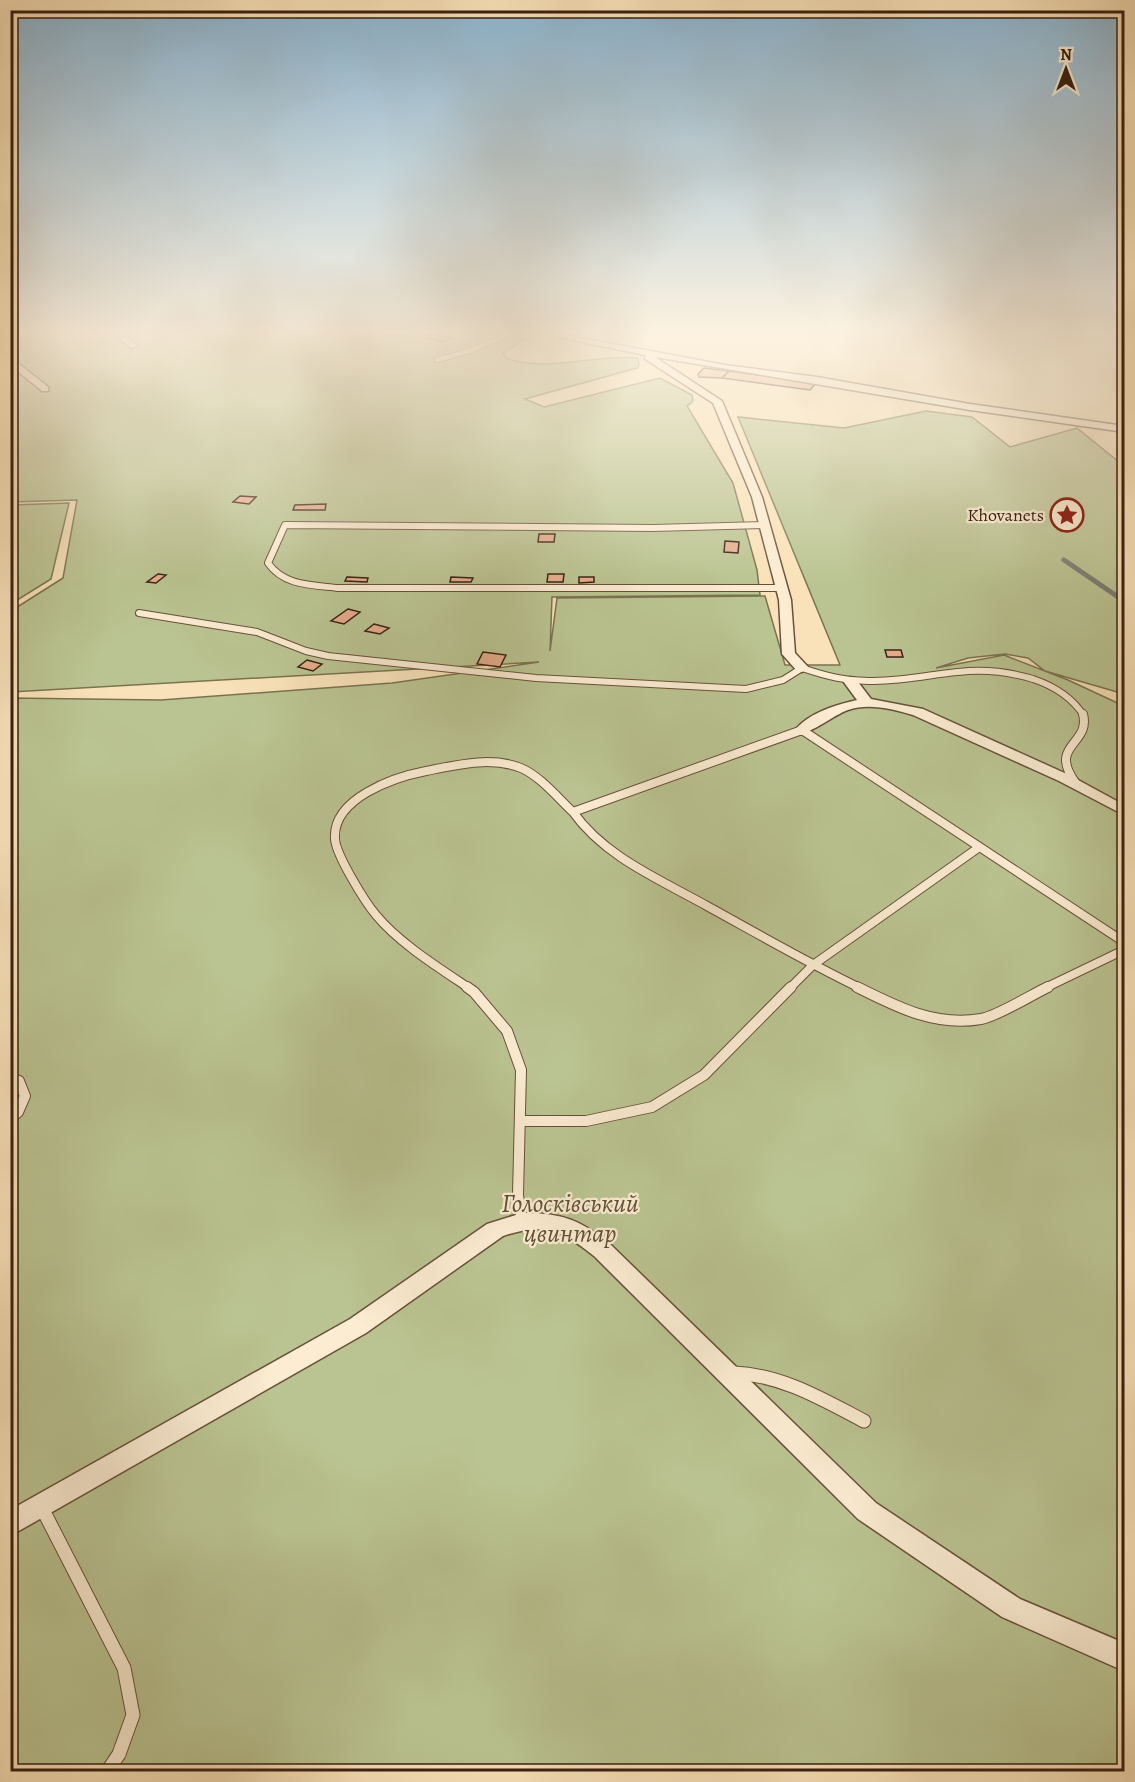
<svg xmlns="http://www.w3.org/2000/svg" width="1135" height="1782" font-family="Alegreya,serif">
  <rect width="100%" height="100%" fill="#f9e2b9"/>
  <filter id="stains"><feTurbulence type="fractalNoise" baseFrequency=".00333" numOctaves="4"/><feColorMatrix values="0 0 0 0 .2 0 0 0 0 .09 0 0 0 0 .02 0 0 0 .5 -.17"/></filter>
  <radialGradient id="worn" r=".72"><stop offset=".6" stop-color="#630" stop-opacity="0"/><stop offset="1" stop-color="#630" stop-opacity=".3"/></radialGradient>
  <path fill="#bac492" stroke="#7a7251" stroke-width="1.5" d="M11,335H509L526,339L503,353L506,358C545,373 597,354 638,358L639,365L637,368L525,399L544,407L660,378L692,395L693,401L687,406L733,483L757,570L760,595L552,597L550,651L557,598L765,596L785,665H840L738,417L844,428L926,411L972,417L1010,447L1077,428L1124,466V694L1045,671L1028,658L1005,654L968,658L936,668L1004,655L1068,680L1124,706V1771H11V698L161,700L392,683L539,662L11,692V611L63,578L77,500L11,502Z
    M69,503L51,579L11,604V505Z"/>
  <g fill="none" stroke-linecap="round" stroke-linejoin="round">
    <path stroke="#777d75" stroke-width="5" d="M1064,560L1124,601"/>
  </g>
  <path fill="#e6ad8d" stroke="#391f10" stroke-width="1.5" d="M432,335H437L451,338L443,342L426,338Z
    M704,368L729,371L722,378L699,377L698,374Z
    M729,371L816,383L810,390L722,378Z
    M240,496L256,497L249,504L233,502Z
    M326,504L325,510H293L295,505Z
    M539,534H555L554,542H538Z
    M725,541L739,542L738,553L724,552Z
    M158,574L166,575L156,583L147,582Z
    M548,574H564L563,582H547Z
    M347,577L368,578L367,582L345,581Z
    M451,577L473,578L471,582H450Z
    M579,577H594V582L579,583Z
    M348,609L360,612L344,624L331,621Z
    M374,624L389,628L380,634L365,631Z
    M885,650H901L903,657H887Z
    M483,652L506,655L500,667L477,664Z
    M307,660L322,664L313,671L298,667Z"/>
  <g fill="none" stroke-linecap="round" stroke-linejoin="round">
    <g stroke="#69503a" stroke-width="6">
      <path id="service-far4" d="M437,360L472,350L508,335"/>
    </g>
    <g stroke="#69503a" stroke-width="8">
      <path id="service-far3" d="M764,525L653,528L285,525L268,563C284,586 312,585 338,588H783
        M139,613L257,632L306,651L328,656L536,678L746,689L783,680L802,668C826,676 848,682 874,681C935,680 969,660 1033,679C1054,686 1072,697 1084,716"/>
    </g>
    <g stroke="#69503a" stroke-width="10">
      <path id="service-far2" d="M1075,782C1048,744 1091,745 1083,714
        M469,988C439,968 399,943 376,915C365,902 336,855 335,839C332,798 395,777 426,771C456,765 492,756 521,768C540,776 558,798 573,812
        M790,988L813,965L978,848
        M860,988C808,963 758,934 707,906C659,879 605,857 573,812L802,730L1124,942
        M1045,988L1124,950"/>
    </g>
    <g stroke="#69503a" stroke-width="12">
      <path id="service-far1" d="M467,987L474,992L507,1031L521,1070L518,1195L522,1221
        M857,987C897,1007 935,1027 981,1019C998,1016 1031,995 1048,987
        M10,1077L19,1081L25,1096L18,1112L10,1119
        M520,1121H586L652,1107L704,1075L791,987"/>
    </g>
    <g stroke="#69503a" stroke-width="15">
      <path id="service" d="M734,1373C782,1375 822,1399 864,1421
        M42,1508L124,1668L133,1715L119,1754L107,1772"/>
    </g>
    <g stroke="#69503a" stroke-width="3">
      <path id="minor" d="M115,335H125L138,346L131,348Z
        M547,335H565L725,365L817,377L970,404L1124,426V432L970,410L655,357L722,401L762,497L791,600L795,653L809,668L802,672L797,671L782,654L779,600L752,497L713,403L645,359V355Z
        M10,357L48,387V391H42L10,365Z
        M850,677L855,678L871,699L923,709L1069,775L1124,805V815L1059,781L913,715C892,709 869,703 848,710C833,715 809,736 797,733L795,730C810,712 836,705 857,700L843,681Z
        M522,1213C562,1213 579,1219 610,1244L876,1503L1020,1599L1124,1643V1671L1002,1617L858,1519L594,1256C562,1230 544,1222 503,1236L366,1333L10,1536V1510L350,1319L487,1224Z"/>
    </g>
    <use href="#service-far4" stroke="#fbecd2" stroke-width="4.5"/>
    <use href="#service-far3" stroke="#fbecd2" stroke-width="6"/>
    <use href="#service-far2" stroke="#fbecd2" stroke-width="8"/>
    <use href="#service-far1" stroke="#fbecd2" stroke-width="10"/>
    <use href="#service" stroke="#fbecd2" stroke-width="13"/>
    <use href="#minor" fill="#fbecd2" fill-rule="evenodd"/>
  </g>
  <linearGradient id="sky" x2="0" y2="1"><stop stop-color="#8bb7d5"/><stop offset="0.57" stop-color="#fcf2e0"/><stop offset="1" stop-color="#fcf2e0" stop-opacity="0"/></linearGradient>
  <rect width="1135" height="584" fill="url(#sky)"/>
  <defs>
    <g id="sight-ring" transform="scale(1.725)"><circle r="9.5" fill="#fbecd2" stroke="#8f2418" stroke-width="1.5"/><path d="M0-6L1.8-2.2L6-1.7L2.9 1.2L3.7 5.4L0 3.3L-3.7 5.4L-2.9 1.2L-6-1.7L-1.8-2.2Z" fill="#8f2418"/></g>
  </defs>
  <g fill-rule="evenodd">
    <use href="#sight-ring" x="1067" y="515"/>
  </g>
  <g text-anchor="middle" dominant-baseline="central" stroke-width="4.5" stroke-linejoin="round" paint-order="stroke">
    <g font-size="18" fill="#391f10" stroke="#fbecd2" text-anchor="end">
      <text x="1044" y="515">Khovanets</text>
    </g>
    <g font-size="26" font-style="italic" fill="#605137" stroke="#fbecd2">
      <text x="570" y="1203">Голосківський<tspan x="570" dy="30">цвинтар</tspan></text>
    </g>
  </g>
  <rect width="1135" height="1782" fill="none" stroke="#f9e2b9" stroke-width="36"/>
  <rect x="12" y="12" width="1111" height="1758" fill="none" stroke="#391f10" stroke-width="3"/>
  <rect x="18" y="18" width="1099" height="1746" fill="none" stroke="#391f10" stroke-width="1.5"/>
  <g transform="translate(1066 69)" stroke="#fbecd2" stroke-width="4.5" paint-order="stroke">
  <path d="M0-4.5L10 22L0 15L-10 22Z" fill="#391f10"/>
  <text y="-9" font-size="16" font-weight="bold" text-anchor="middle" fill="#391f10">N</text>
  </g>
  <rect width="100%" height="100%" filter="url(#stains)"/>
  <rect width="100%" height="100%" fill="url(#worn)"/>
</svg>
